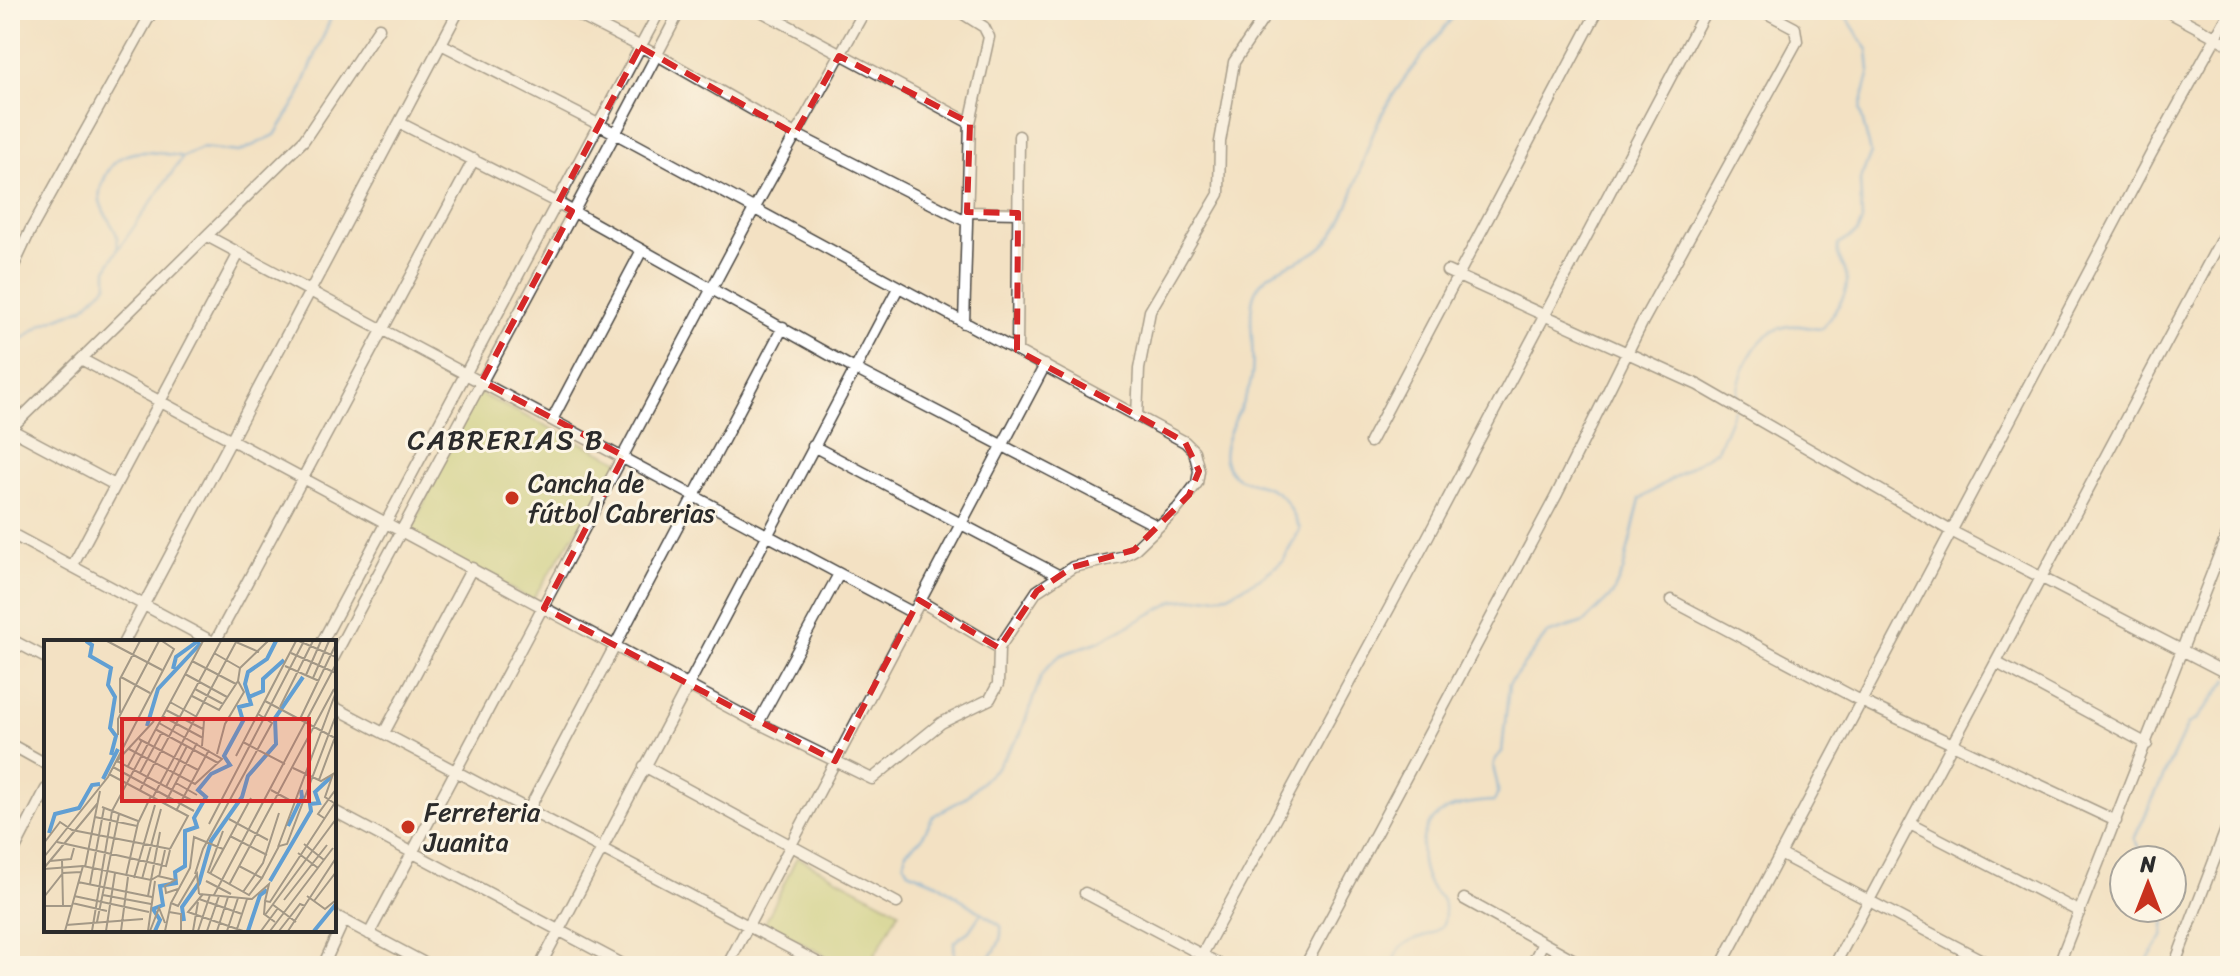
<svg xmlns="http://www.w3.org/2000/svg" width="2240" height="976" font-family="Sriracha,sans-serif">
  <rect width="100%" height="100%" fill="#fcf5e5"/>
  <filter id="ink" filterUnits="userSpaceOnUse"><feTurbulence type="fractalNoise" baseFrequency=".0125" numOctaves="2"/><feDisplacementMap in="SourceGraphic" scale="16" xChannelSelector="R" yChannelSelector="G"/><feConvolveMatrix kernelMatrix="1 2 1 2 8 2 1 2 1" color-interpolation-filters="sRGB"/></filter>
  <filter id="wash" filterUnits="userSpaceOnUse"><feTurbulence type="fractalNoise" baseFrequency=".006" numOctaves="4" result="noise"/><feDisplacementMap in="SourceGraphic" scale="32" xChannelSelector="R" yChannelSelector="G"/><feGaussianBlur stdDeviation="1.8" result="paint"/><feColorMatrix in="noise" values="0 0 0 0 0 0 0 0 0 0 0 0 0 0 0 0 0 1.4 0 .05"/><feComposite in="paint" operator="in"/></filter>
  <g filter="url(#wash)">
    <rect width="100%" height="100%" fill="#f3e1c3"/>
    <path fill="#bdcd70" stroke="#747c4e" stroke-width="2" d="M476,392L621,462L532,600L409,535Z
      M797,857L899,911L869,966H845L765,923Z"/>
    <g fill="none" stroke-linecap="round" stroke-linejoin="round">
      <path stroke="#619fd3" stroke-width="3" d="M117,249C121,229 106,222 101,204C97,194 102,184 106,175C122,143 155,152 183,157
        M10,348L43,324L83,308L107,285V269L115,254L183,157L201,148L239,152L275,135L298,98L334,10
        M1736,402C1739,374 1753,335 1784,327C1797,323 1809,329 1822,329C1833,312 1854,292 1845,270C1841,260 1836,256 1838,245L1857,233L1862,221L1860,180L1871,153L1860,110L1870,71L1868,50L1842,10
        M2146,860L2134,839L2188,724L2197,719L2228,679
        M955,966L954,942L969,931L982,912
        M982,966C993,954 1003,943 1001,926L937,883L910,872L904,863L906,852L922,838L933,816L965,798L997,767L1020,735L1041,677L1050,664L1061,655L1100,641L1175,601L1228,595L1260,578L1283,561L1300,529C1294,516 1287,497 1273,490C1255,479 1232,486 1225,460C1220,441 1246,402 1251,381C1257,355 1245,310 1256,290C1271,262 1310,265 1329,239C1355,206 1360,160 1378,122C1397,82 1427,52 1452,18L1451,10
        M1390,966C1394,959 1398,950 1404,945C1421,932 1455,939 1442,899C1418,882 1413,833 1438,815C1452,804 1477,802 1494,801L1498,793C1499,774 1485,767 1502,752L1509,684L1547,634L1584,622L1612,595L1623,571L1640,499L1717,450L1734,410
        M2143,966L2163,937L2166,908"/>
    </g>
  </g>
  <g filter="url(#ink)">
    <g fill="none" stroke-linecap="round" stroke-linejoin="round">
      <g stroke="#494642" stroke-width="13">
        <path id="minor" d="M568,10L657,55L795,134L966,221
          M759,10L970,123
          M957,10L984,27L989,37L970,123L964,323
          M2165,10L2230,45
          M400,123L558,203L853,368L1157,526
          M967,212L1018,213
          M207,236L913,613
          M1447,271L1698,385L1951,531L2230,675
          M10,274L30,231L153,10
          M1017,350L1019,136
          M81,359L758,723L872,779L941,723L990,699L998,684L999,648L1037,591L1073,567L1121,557L1134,550L1178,508L1197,483L1199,471L1194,451L1185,442L598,124L441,44
          M1137,417L1139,369L1150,311L1219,194L1220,142L1234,62L1269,10
          M553,418L642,250
          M10,429L304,140L379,28
          M10,429L115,485
          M1370,442L1598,10
          M813,446L1058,575
          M10,533L213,642
          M73,565L239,253
          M1671,600L1861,701L2116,821
          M920,601L999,648
          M10,639L46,658
          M124,642L459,10
          M215,642L474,159
          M322,642L660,10
          M334,657C448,441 568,227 680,10
          M1997,663L2147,744
          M334,707L824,966
          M758,723L839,574
          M384,733L472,568
          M10,744L46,764
          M644,766L897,903
          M529,809L783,327
          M334,811L626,966
          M1910,824L2080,912
          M1780,854L1993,966
          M10,859L46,789
          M1085,893L1223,966
          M1464,899L1585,966
          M334,915L430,966
          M369,934L753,211L865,10
          M323,966L344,920
          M540,966L898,288
          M727,966L1045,365
          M1196,966L1425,542L1706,10
          M1305,966L1556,496L1643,321L1797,41L1795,28L1761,10
          M1531,966L1543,943
          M1721,966L2151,154L2230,12
          M1834,966L2230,223
          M2058,966L2230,527
          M2174,966L2230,819"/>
      </g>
      <use href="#minor" stroke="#fff" stroke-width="10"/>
    </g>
  </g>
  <path d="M0 0H2240V976H0ZM640,47L795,134L839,56L970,123L967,212L1018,213L1017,350L1185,442L1199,471L1189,495L1134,550L1073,567L1037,591L999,648L919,600L835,761L544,608L624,456L482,381L572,211L558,203Z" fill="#f3e1c3" fill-opacity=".55" fill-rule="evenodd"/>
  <path fill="none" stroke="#d62828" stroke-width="6" stroke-dasharray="16 10" stroke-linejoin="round" d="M640,47L795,134L839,56L970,123L967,212L1018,213L1017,350L1185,442L1199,471L1189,495L1134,550L1073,567L1037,591L999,648L919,600L835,761L544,608L624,456L482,381L572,211L558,203Z"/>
  <g fill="#c8321e" stroke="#fcf5e5" stroke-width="3">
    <circle cx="512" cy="498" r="8"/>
    <circle cx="408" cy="827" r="8"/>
  </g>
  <g text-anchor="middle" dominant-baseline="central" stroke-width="6" stroke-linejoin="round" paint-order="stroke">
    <g font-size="26" fill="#2b2b2b" stroke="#fcf5e5" text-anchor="start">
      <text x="528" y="483">Cancha de<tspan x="528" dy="30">fútbol Cabrerias</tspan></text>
      <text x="424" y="812">Ferreteria<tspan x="424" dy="30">Juanita</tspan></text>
    </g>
    <g font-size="28" letter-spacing="2" fill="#2b2b2b" stroke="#fcf5e5">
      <text x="506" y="439">CABRERIAS B</text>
    </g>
  </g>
  <g transform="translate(44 640)">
    <rect width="292" height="292" fill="#f3e1c3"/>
    <path fill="none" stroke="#619fd3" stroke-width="4" d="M42,1L48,5L46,16L67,28L64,45L71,57L66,88L72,96L67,115M129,29L132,17L154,1M205,57L219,51V39L240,20M103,86L114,49L157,3M59,139L74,109M244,186L258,157L257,150M5,193L11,174L35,168L48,145L56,144M226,241L267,171L266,164L275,163L271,152L287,137M140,281L138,267L155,243L167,201L198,157L204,136L232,104L231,78L259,37M111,291L116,280L109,269L119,265L116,246L132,243L131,232L141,226V191L153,187L150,178L162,157L154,150L167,134L186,125L180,116L199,81L195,67L207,64L201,44L204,32L223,19L232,1M204,291L216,255L223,250M270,291L292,264"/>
    <path fill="none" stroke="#a39886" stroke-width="2" d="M63,1L118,30M255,1L292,17M192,2L215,12M170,13L196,28M247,13L292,33M148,21L192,44M241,26L275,41M141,34L183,57M262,35L277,1M77,37L106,53M269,38L285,1M151,49L179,64M148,56L175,70L194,41M221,61L291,98M126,62L160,81L158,106M236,67L269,1M122,70L159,89M76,73V39L96,1M118,76L159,98M256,79L292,4M111,89L174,123M74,95V79L115,1M95,99L154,130M199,102L241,124M85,109L151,144L178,119L115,83M173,114L181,84L200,52L194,41L196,28L224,1M192,116L252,1M73,121L151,162M72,122L110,81M84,126L98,100M69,127L150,171M249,128L277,141L289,134L281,157L290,163M96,133L118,92M65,134L144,176L126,209M275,140L291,97M132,143L153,155M122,147L143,106M96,150L177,1M227,150L249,162M109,157L192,2M121,163L153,103M58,167L94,181M132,171L165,110M51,177L93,186M280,178L274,174L292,149M185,179L224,200M165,184L260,1M179,191L164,232L205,255L218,238L195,226M186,196L223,215M13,202L122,226L126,210M0,203L16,182L28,190L126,209M260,204L280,220M234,207L292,52M254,213L274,228M0,217L64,137L130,9L118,1M18,220L19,266M6,221L27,219L30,208M41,227L56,151M0,228L53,164M0,229L39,226L107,240L114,236L131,240L121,246L122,253L134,249M151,234L159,209L228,83L214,74M166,234L207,158M82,236L94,183L107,156M115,237L121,210M90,238L111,165M218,238L235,206L243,204L292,75M98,239L117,169M162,241L187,254M34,242L108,257M46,244L60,168M185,245L290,49M199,252L219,223L235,173M155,254L208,259L225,244L221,261L226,262L292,161M159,254L144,272L199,291M59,255L107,264M170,255L292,24M30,256L105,272M104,256L116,192M263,256L281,269L292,260M0,257L19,233L37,232M155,259L198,274M240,260L283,205M270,261L292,232M221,262L220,274L231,282M28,263L63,271M127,263L134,266L153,234L155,254M228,264L252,282M0,266H27M125,272L137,274V291M221,275L292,179M53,282L75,174M22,285L99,279M193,289L203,259M21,291L39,226M48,291L68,171L159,1M62,291L71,233M77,291L84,237M104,291L111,241M106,291L115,268L121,283M121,291L127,263L146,228L150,197L179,209M149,291L154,262M154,291L166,255M163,291L175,256M173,291L184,257M183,291L194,258M217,291L234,268M226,291L289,208M235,291L256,264L261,266M244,291L292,218"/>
    <path fill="#d62828" fill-opacity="0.15" stroke="#d62828" stroke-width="4" d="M78,79H265V161H78Z"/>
    <rect width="292" height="292" fill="none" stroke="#2b2b2b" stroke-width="4"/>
  </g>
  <rect width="2240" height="976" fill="none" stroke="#fcf5e5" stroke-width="40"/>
  <g transform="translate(2148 884)"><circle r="38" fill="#fcf5e5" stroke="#a8a49b" stroke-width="2"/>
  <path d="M0-6L14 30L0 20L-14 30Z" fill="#c8321e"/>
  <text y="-12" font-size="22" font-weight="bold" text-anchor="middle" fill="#2b2b2b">N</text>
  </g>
</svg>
